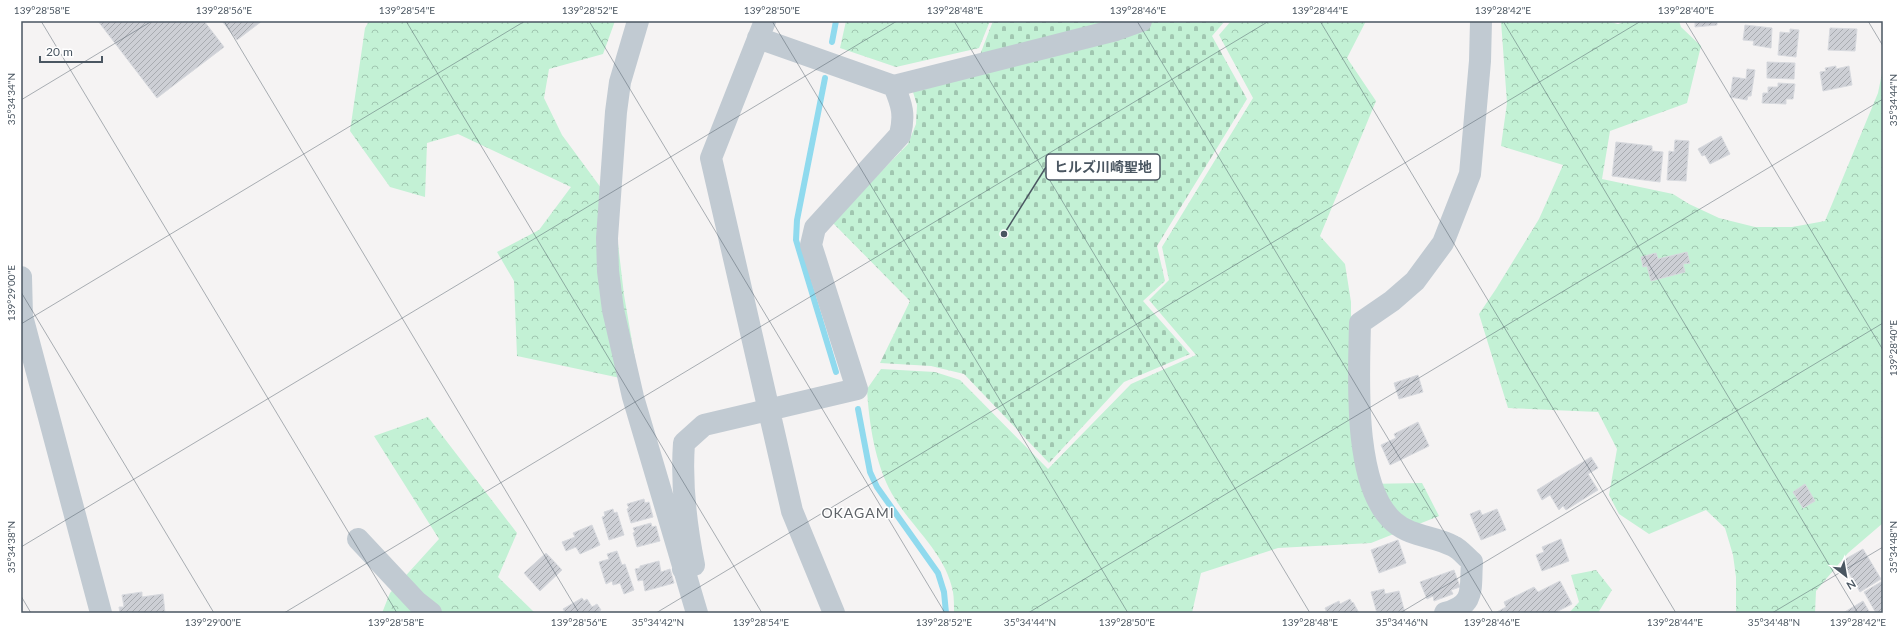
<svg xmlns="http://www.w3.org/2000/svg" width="1904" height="634" font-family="Lato,'Noto Sans JP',sans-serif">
  <defs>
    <pattern id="forest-crowns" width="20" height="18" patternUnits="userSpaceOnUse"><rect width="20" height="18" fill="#c3f1d5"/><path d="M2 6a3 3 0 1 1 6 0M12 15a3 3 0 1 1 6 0" fill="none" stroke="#a0c6b0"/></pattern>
    <pattern id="cemetery-stones" width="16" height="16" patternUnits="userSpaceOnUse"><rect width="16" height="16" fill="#c3f1d5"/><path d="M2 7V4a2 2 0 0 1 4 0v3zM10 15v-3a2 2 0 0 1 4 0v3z" fill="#a0c6b0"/></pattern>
    <pattern id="building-hatch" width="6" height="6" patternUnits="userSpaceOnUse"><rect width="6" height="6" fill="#cdcfd5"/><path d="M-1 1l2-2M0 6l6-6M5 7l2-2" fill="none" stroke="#a8abb0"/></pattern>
  </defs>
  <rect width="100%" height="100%" fill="#f5f3f3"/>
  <path fill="url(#forest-crowns)" d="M369,21H615L603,54L549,69L544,98L562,135L604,192L617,235L624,295L639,382L517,356L514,281L497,252L539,230L571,187L458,134L427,143L425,197L390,187L350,131L365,28Z
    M846,21H990L979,48L896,67L840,48Z
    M1231,21H1366L1347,58L1376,101L1320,236L1345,264L1351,302V383L1366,484L1422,483L1439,516L1371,543L1278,548L1201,573L1192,613H954C954,606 954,598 953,592C946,553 911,527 892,494C875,463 869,424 867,389L881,369L935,372L960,380L1048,469L1131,384L1196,355L1149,300L1169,280L1162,247L1253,98L1219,35Z
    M1501,21H1607L1618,24L1626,21H1679L1681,27L1701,46L1687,103L1610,131L1602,179L1673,194L1689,204L1719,218L1755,227H1792L1825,221L1878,93L1883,68V523L1848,553L1816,591L1815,613H1736V577L1733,555L1725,528L1706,510L1649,534L1619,514L1609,495L1617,449L1598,412L1508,408L1479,314L1496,289L1539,219L1563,165L1501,146L1507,103Z
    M428,417L517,533L498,577L535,613H382L390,593L439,539L374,436Z
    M1596,570L1612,590L1598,613H1569L1579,602L1571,575Z"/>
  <path fill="url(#cemetery-stones)" d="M993,21H1225L1212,36L1247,99L1157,246L1165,281L1143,301L1190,354L1124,382L1049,463L964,374L931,366L880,363L910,301L832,222L908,144L916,124L917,105L913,92L973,73Z"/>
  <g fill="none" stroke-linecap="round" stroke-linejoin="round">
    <path stroke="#90daee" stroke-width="6" d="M832,42L836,21
      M825,78L797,220L796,240L836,372
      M858,409L870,472L877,487L938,573L944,592L946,613"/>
  </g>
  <path fill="url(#building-hatch)" stroke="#d7d9de" d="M98,21H204L224,47L157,98Z
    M222,21H262L237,40Z
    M1695,21H1717V25L1695,27Z
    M1745,25L1772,28L1771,48L1753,45L1754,41L1743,40Z
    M1830,28L1857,29L1855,51L1828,50Z
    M1790,29L1799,30L1796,57L1778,55L1780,32L1790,33Z
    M1767,62L1795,63L1794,79L1767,78Z
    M1836,66V69L1849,66L1852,85L1823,91L1820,72L1826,71L1825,68Z
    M1747,69L1755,70L1751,96H1748L1747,100L1730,97L1733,77L1746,79Z
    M1778,83L1795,84L1793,99H1786V104L1762,103L1763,93H1768V87H1778Z
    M1721,136L1730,154L1710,164L1705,155L1702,156L1698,149Z
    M1675,140L1689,141L1686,181L1667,180L1669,151L1674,152Z
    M1616,142L1652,146V151L1663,152L1660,182L1612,176Z
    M1687,252L1690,263L1683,264L1685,272L1651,281L1647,266L1643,267L1641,257L1656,253L1658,259Z
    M1418,375L1423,392L1399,399L1394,383Z
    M1418,422L1429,446L1390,465L1381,445L1396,438L1394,434Z
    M1591,457L1598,468L1588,474L1598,490L1566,510L1563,506L1559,510L1550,495L1542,500L1537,490Z
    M1805,484L1815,501L1803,508L1793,492Z
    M644,499L645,503L649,502L653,517L631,523L627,509L629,508L627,504Z
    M613,509L614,513L617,512L624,535L609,540L602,517L605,516L604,512Z
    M1497,509L1506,530L1481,540L1470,514L1480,510L1482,515Z
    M651,523L652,527L656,526L660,541L637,547L633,533L635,532L633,528Z
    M592,525L600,545L580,554L576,547L566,551L562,542L575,537L573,533Z
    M1561,539L1569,561L1542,571L1536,555L1544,552L1542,547Z
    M1398,540L1406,563L1379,573L1371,550Z
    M1863,549L1881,579L1860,592L1842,561Z
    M617,551L622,565L625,564L634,590L624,594L620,583L613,585L612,581L606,584L599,562L609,559L607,554Z
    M546,553L562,570L540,591L524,573Z
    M659,561L661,572L670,569L674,583L645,591L643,580L638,581L635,569L640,568V566Z
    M1454,570L1460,587L1451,590L1453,594L1434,601L1433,596L1427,599L1420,582Z
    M1560,581L1572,604L1554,613H1495L1506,607L1504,602L1534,587L1538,592Z
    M1881,582L1883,585V613H1876L1864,592Z
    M1384,589L1385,594L1399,591L1405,613H1377L1371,592Z
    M142,592V597L163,594L165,613H120L119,607H124L122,595Z
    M582,598L584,601L587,599L592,607L597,604L601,610L596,613H563L565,612L563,609Z
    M1350,599L1352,603L1353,602L1359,613H1327L1325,608L1339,601L1340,604Z
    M1863,601L1870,613H1843Z"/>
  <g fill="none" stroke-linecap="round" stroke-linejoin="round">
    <path stroke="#c1cad2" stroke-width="22" d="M638,21L620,82L616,112L607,238L608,271L613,310L633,397L697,613
      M765,21L711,158L792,511L834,613
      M894,86L1116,30L1141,21
      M21,277L22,316L101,613
      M358,539L417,602L431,613
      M683,569L694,565C686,525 681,484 684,443L704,425L857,389L811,245L815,228L900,135C905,115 902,105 894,86L758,38
      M1445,613C1476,605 1470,589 1472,562C1466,557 1460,549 1453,546C1435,536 1411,537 1394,522C1352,486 1359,374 1360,323L1392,301L1415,281L1443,243L1470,174L1480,61L1481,21"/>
  </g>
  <path fill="none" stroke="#4a5661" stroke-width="1" stroke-opacity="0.45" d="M41,21L397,613M224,21L579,613M406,21L762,613M589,21L945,613M772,21L1128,613M954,21L1310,613M1137,21L1493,613M1320,21L1676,613M1503,21L1858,613M1685,21L1883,350M1868,21L1883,46M21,100L152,21M21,292L214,613M21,324L525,21M21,547L897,21M21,596L31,613M284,613L1269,21M656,613L1641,21M1028,613L1883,99M1400,613L1883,323M1772,613L1883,547"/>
  <g text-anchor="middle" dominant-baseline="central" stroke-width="3" stroke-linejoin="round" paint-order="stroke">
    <g font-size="14" letter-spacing="1" fill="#5f6368" stroke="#fff">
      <text x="858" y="512">OKAGAMI</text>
    </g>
  </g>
  <path fill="none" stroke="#4a5661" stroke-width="1.5" d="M1004 234L1046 167"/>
  <circle fill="#4a5661" stroke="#fff" stroke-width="1.5" cx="1004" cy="234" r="4"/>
  <rect fill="#fff" stroke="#4a5661" stroke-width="1.5" x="1046" y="154" width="114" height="26" rx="4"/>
  <g font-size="14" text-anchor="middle" font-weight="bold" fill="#4a5661">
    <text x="1103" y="172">ヒルズ川崎聖地</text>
  </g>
  <rect width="1904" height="634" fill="none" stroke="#ffffff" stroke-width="44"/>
  <g transform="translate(1846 576) rotate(149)" stroke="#ffffff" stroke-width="3" paint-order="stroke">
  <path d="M0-3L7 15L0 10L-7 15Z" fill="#4a5661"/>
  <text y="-6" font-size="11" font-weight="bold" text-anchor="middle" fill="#4a5661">N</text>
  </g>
  <path d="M40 56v6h62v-6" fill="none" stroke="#4a5661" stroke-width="2"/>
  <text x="46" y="56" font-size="12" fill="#4a5661" stroke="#ffffff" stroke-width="3" paint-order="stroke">20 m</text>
  <rect x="22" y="22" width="1860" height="590" fill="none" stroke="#4a5661" stroke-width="1.5"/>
  <g font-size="10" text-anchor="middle" fill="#4a5661">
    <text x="42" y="14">139°28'58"E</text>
    <text x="224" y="14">139°28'56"E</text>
    <text x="407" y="14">139°28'54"E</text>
    <text x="590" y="14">139°28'52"E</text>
    <text x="772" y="14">139°28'50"E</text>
    <text x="955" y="14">139°28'48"E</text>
    <text x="1138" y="14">139°28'46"E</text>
    <text x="1320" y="14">139°28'44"E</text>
    <text x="1503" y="14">139°28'42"E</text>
    <text x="1686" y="14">139°28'40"E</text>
    <text transform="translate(11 99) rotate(-90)" y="4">35°34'34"N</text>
    <text transform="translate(1893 100) rotate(-90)" y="4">35°34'44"N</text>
    <text transform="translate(11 293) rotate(-90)" y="4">139°29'00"E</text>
    <text transform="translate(1893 348) rotate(-90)" y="4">139°28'40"E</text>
    <text transform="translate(11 547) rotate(-90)" y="4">35°34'38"N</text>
    <text transform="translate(1893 547) rotate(-90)" y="4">35°34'48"N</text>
    <text x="213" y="626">139°29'00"E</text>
    <text x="396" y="626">139°28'58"E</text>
    <text x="579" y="626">139°28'56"E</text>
    <text x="658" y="626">35°34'42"N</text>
    <text x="761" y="626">139°28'54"E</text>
    <text x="944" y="626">139°28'52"E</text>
    <text x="1030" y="626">35°34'44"N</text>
    <text x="1127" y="626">139°28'50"E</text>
    <text x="1310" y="626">139°28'48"E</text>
    <text x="1402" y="626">35°34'46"N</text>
    <text x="1492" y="626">139°28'46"E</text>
    <text x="1675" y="626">139°28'44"E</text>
    <text x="1774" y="626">35°34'48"N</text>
    <text x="1858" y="626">139°28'42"E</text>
  </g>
</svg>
